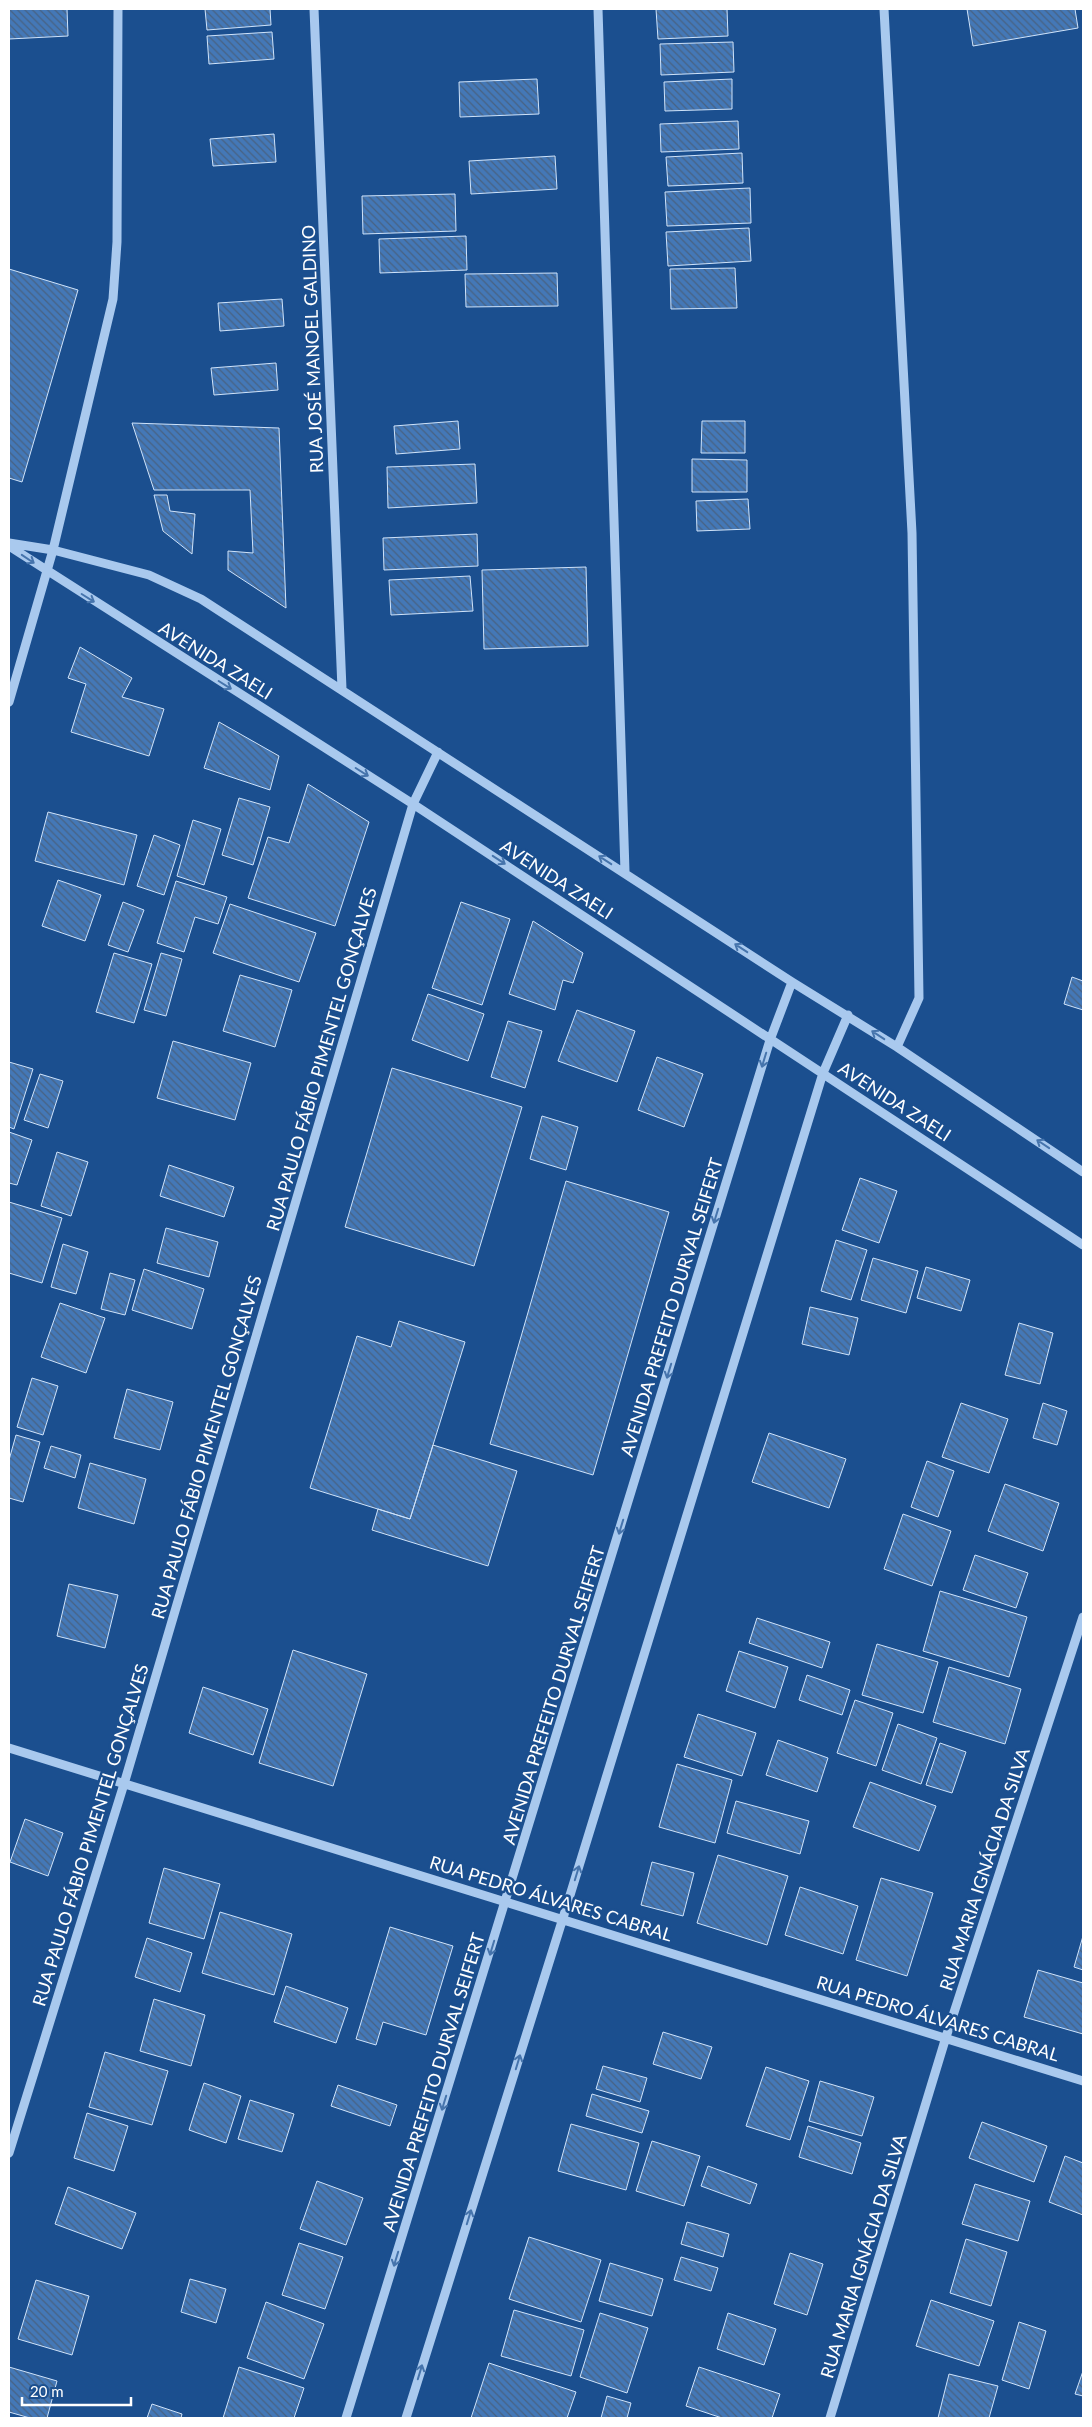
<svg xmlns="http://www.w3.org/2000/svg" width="1092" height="2427" font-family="Lato,sans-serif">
  <defs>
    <pattern id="building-back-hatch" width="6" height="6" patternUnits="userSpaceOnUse" patternTransform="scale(1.25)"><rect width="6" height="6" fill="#4478b7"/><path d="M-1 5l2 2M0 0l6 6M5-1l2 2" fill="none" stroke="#486282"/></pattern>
  </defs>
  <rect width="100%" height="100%" fill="#1b4f8f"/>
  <path fill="url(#building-back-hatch)" stroke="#cfe3fa" d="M9,9H67L68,36L9,39Z
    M205,9H270L271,25L207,30Z
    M656,9H727L728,36L658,39Z
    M967,9H1075L1078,28L973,46Z
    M272,32L274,59L209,64L207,36Z
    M733,42L734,72L661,75L660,44Z
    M537,79L539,114L460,117L459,82Z
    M732,79V109L665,111L664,82Z
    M738,121L739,149L661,152L660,124Z
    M274,134L276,162L213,166L210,139Z
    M742,153L743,183L668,186L666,157Z
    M555,156L557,189L471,194L469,161Z
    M750,188L751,223L667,226L665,192Z
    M455,194L456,231L363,234L362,196Z
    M749,228L751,261L668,266L666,232Z
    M466,236L467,270L380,273L379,239Z
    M735,268L737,308L671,309L670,269Z
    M9,269L78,290L22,482L9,478Z
    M557,273L558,306L466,307L465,274Z
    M282,299L284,326L220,331L218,303Z
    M276,363L278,390L214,395L211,368Z
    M458,421L460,449L396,454L394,426Z
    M702,421H745V453H701Z
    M132,423L279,428L286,608L228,570V551L253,553L250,490H154Z
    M692,459L747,460V492H692Z
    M475,464L477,503L388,508L387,467Z
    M154,495H167L170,511L195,514L192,554L163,531Z
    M748,499L750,529L697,531L696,501Z
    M477,534L478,566L384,570L383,538Z
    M586,567L588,646L484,649L482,570Z
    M470,576L473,611L391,615L389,580Z
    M80,647L132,678L122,697L164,709L149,756L71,732L86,684L68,678Z
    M219,722L279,756L270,790L204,768Z
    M308,784L369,822L335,926L248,898L268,837L289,843Z
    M239,798L270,807L253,865L222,855Z
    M48,812L137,835L124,885L35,861Z
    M193,820L221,829L204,885L177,876Z
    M154,835L180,845L164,895L137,886Z
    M58,880L101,895L85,941L42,926Z
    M176,881L227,897L218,924L195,917L184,952L157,943Z
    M123,902L144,910L128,952L108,945Z
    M461,902L510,919L482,1005L432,988Z
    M230,904L316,933L299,982L213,953Z
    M533,921L583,953L573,983L563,980L555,1010L509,994Z
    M114,953L152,964L134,1023L96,1012Z
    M161,953L182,959L166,1016L144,1010Z
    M240,975L292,990L275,1047L223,1031Z
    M1072,977L1083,981V1010L1064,1004Z
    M428,994L484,1014L468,1061L412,1040Z
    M577,1010L635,1031L617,1082L558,1061Z
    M508,1021L542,1031L525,1088L491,1077Z
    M173,1041L251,1063L235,1120L157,1098Z
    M657,1057L703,1074L684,1127L638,1110Z
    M9,1062L33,1069L14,1129L9,1127Z
    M392,1068L522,1107L474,1266L345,1227Z
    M40,1074L63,1081L48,1128L24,1120Z
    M542,1116L578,1127L566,1170L530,1159Z
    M9,1132L32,1140L17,1185L9,1183Z
    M57,1152L88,1162L71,1216L41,1206Z
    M169,1165L234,1187L224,1217L160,1196Z
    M860,1178L897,1191L879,1243L842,1230Z
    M566,1181L669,1212L593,1475L490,1444Z
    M9,1202L62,1218L42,1283L9,1273Z
    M166,1228L218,1242L209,1277L157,1263Z
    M836,1240L867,1250L851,1300L821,1291Z
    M63,1244L88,1252L76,1294L51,1287Z
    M873,1258L918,1271L906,1313L861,1300Z
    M926,1267L970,1280L961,1311L917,1298Z
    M144,1269L204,1289L192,1329L132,1310Z
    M110,1273L135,1280L125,1315L101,1309Z
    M60,1303L105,1318L86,1373L41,1357Z
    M810,1307L858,1318L849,1355L802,1344Z
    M399,1321L465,1342L410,1519L310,1488L357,1336L391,1347Z
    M1019,1323L1053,1333L1040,1384L1005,1375Z
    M32,1378L58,1386L43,1435L17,1427Z
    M127,1389L173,1402L160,1450L114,1438Z
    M961,1403L1008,1419L989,1473L942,1457Z
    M1043,1403L1067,1411L1057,1445L1033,1438Z
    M769,1433L846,1459L829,1508L752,1482Z
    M16,1435L40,1442L23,1502L9,1498V1460Z
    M433,1445L517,1471L488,1566L372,1530L378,1509L410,1519Z
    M51,1446L81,1455L75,1478L44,1468Z
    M927,1461L954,1471L938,1517L911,1507Z
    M90,1463L146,1479L134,1524L78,1508Z
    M1005,1484L1059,1503L1043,1551L988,1531Z
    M903,1514L951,1531L932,1586L884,1569Z
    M975,1555L1028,1573L1016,1608L963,1590Z
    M69,1584L118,1595L105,1648L57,1636Z
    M940,1591L1027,1617L1009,1677L923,1651Z
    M757,1618L830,1642L822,1668L749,1643Z
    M877,1644L938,1662L923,1713L862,1695Z
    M293,1650L367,1674L333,1786L259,1763Z
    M739,1651L788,1667L775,1708L726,1691Z
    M949,1667L1021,1689L1005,1744L933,1722Z
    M807,1675L850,1690L842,1715L799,1700Z
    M203,1687L268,1709L253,1755L189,1733Z
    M855,1700L893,1713L876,1766L837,1753Z
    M698,1714L756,1733L742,1776L684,1757Z
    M898,1724L937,1738L921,1784L882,1770Z
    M778,1740L828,1758L817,1792L766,1775Z
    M940,1743L966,1752L952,1793L926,1785Z
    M677,1764L732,1780L715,1843L659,1827Z
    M870,1782L936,1806L919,1851L853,1827Z
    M736,1801L809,1821L800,1854L727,1833Z
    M25,1819L63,1833L48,1876L10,1862Z
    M718,1855L788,1876L767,1945L697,1923Z
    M652,1862L694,1873L683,1916L641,1905Z
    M164,1868L220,1884L204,1939L149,1923Z
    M881,1878L933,1893L907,1976L856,1960Z
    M800,1887L858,1906L843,1954L785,1935Z
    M220,1912L292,1934L274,1995L202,1973Z
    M390,1927L453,1946L426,2035L383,2022L376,2045L356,2039Z
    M1083,1936V1970L1074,1967Z
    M147,1938L192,1953L180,1992L135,1977Z
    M1038,1970L1083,1983V2034L1024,2017Z
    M286,1986L348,2008L336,2043L274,2022Z
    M154,1999L205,2015L191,2066L140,2051Z
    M663,2032L712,2047L701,2079L653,2064Z
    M105,2052L168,2071L152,2125L89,2107Z
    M603,2066L647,2078L640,2102L596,2089Z
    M766,2067L809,2081L790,2140L746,2126Z
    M820,2081L874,2097L862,2136L809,2121Z
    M204,2083L241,2096L226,2143L189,2130Z
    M338,2085L397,2105L390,2126L331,2106Z
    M592,2094L649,2111L642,2133L586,2116Z
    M250,2100L294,2114L282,2152L238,2139Z
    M87,2113L128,2126L114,2171L74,2158Z
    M982,2122L1047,2146L1034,2182L969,2158Z
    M571,2124L639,2143L626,2190L558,2171Z
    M808,2126L861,2143L852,2174L799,2157Z
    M652,2141L700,2156L684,2206L636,2191Z
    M1065,2156L1083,2163V2215L1049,2202Z
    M708,2166L757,2184L750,2204L701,2186Z
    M317,2181L363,2198L346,2245L300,2229Z
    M975,2184L1030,2201L1018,2241L962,2224Z
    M68,2187L136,2213L122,2249L55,2224Z
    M687,2222L729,2234L723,2257L681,2244Z
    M529,2237L601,2260L581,2322L509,2299Z
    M966,2239L1007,2252L991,2306L950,2293Z
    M299,2243L343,2257L325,2309L282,2295Z
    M790,2253L823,2264L807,2315L774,2304Z
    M681,2257L718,2268L711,2291L674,2280Z
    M610,2263L663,2279L652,2316L599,2301Z
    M190,2279L226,2289L216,2323L181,2312Z
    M36,2280L89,2296L72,2355L18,2339Z
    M931,2300L994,2321L979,2366L916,2346Z
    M266,2302L324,2324L304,2379L247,2358Z
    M514,2310L584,2330L571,2376L501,2356Z
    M600,2313L648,2328L627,2393L580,2377Z
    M728,2313L776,2329L764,2365L717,2349Z
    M1019,2322L1046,2331L1029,2389L1002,2380Z
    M489,2363L576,2392L567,2418H471Z
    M9,2367L57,2381L47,2418H30L9,2412Z
    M239,2367L304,2388L294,2418H223Z
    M699,2367L780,2394L772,2418H722L686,2406Z
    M1083,2371V2396L1075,2394Z
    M949,2374L998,2386L989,2418H938Z
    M607,2396L631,2403L627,2418H601Z
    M152,2404L182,2414L181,2418H147Z"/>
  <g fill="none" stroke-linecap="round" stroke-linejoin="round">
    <path stroke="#a9c9ee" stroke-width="9" d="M314,9L342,689
      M598,9L625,872
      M884,9L912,533L919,998L897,1047
      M9,543L53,550L149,575L201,599L792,982L897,1047L1083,1172
      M9,546L413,804L1083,1245
      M9,702L53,550L113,299L117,242L118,9
      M9,1748L1083,2081
      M9,2153L124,1784L413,804L438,752
      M346,2418L770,1040L792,982
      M406,2418L563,1918L823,1073L848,1015
      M830,2418L946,2037L1083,1617"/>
  </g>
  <defs><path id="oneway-shaft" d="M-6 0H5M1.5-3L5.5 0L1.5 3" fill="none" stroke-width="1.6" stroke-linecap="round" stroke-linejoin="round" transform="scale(1.25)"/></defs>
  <g stroke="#4674ac">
    <use href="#oneway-shaft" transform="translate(28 559) rotate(34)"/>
    <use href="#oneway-shaft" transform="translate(88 598) rotate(32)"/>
    <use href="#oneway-shaft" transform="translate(225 685) rotate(32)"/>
    <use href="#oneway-shaft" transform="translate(362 772) rotate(32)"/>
    <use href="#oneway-shaft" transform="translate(499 860) rotate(33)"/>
    <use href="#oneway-shaft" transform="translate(605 860) rotate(-147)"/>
    <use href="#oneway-shaft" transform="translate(741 948) rotate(-147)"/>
    <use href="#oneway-shaft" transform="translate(878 1035) rotate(-147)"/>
    <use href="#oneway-shaft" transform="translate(764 1060) rotate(107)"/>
    <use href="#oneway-shaft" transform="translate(1043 1144) rotate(-146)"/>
    <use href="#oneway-shaft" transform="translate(716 1216) rotate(107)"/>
    <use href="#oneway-shaft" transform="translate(669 1371) rotate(107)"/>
    <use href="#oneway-shaft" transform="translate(621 1527) rotate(107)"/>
    <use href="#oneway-shaft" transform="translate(577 1873) rotate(-73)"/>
    <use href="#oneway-shaft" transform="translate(492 1948) rotate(107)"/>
    <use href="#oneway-shaft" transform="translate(518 2062) rotate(-73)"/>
    <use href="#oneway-shaft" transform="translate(444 2103) rotate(107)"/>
    <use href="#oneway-shaft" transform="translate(469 2217) rotate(-73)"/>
    <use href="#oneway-shaft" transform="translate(396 2259) rotate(107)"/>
    <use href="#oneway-shaft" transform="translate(420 2372) rotate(-73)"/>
  </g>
  <g text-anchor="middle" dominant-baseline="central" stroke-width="5" stroke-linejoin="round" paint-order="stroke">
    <g font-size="18" fill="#fff" stroke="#1b4f8f">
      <text transform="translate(312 349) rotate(-92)">RUA JOSÉ MANOEL GALDINO</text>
      <text transform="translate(216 660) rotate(32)">AVENIDA ZAELI</text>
      <text transform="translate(557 879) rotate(33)">AVENIDA ZAELI</text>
      <text transform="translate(321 1059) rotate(-74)">RUA PAULO FÁBIO PIMENTEL GONÇALVES</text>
      <text transform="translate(895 1101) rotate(33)">AVENIDA ZAELI</text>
      <text transform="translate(671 1307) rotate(-73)">AVENIDA PREFEITO DURVAL SEIFERT</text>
      <text transform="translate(206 1447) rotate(-74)">RUA PAULO FÁBIO PIMENTEL GONÇALVES</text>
      <text transform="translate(553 1695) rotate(-73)">AVENIDA PREFEITO DURVAL SEIFERT</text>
      <text transform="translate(90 1835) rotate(-73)">RUA PAULO FÁBIO PIMENTEL GONÇALVES</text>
      <text transform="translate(984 1869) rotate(-72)">RUA MARIA IGNÁCIA DA SILVA</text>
      <text transform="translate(551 1898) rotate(17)">RUA PEDRO ÁLVARES CABRAL</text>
      <text transform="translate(938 2018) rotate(17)">RUA PEDRO ÁLVARES CABRAL</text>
      <text transform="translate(433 2082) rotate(-73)">AVENIDA PREFEITO DURVAL SEIFERT</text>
      <text transform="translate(863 2256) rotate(-73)">RUA MARIA IGNÁCIA DA SILVA</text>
    </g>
  </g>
  <rect width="1092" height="2427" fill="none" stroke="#ffffff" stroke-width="20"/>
  <path d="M22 2397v8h109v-8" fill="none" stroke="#ffffff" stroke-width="2.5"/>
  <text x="30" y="2397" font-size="15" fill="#ffffff" stroke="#1b4f8f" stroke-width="4" paint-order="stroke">20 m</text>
</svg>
